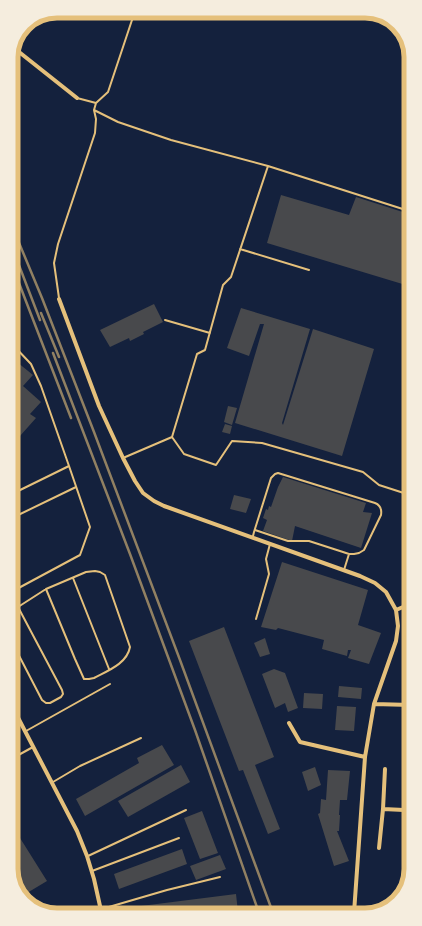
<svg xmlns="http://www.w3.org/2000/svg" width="422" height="926" font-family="'Noto Serif',serif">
  <rect width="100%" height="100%" fill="#14213d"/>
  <path fill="#48494c" d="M281,195L349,215L356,197L409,214V286L267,243Z
    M154,304L163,322L143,332L144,334L130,341L129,338L110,347L100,330Z
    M241,308L310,329L282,423L283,425L313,329L374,349L342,456L235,423L264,324H260L249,356L227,348Z
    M12,358L33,375L23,386L41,402L30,414L36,418L12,445Z
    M228,406L237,408L232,425L224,422Z
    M225,424L232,426L230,434L222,432Z
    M283,477L366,503L363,512L372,513L361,548L295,526L292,541L263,531L267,520L263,518L266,509L268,510L269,506L271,507L278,487Z
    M234,495L251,499L246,513L230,509Z
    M282,562L368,590L358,625L381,633L369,664L348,658L351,650H348L347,656L322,649L324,640L278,628L276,630L261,627Z
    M224,627L274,757L255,765L280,829L268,834L243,770L239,771L189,641Z
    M265,638L270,654L260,657L254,643Z
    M274,669L285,673L298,708L288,712L285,703L275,708L262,674Z
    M339,686L362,688L361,699L338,697Z
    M304,693L323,694L322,709L303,708Z
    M337,706L356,707L354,731L335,730Z
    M162,745L174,765L85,816L76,799L139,763L137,758Z
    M181,765L190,782L128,817L118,801Z
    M315,767L321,785L308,791L302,772Z
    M328,770L350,771L347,800H340L339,815H340L339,831H337L349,861L334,866L318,814L320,813L321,799L326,800Z
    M202,811L218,853L200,859L184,818Z
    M15,830L47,881L22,896L13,884V831Z
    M182,849L187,864L119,889L114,874Z
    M220,855L226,869L196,880L190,866Z
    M236,894L238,912L228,914H134L133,907Z
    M30,905L66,914L65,915H53L30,906Z"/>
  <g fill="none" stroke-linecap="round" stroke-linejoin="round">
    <path stroke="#e5c07b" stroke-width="2" d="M129,11L134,13
      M77,98L96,103L108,92L135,11
      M94,110L118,122L171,140L268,166
      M240,249L309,270
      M59,298L54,263L58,244L95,133L96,119L94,110L96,103
      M165,320L210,333
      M12,344L31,364L41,386L69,466
      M172,437L184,454L216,465L232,441L262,443L363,472L379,485L410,495
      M123,458L172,437L197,354L205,350L223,285L231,277L268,166L409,211
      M12,494L69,466L90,527L80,555L13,591
      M12,518L76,487
      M253,536L254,532L271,478L275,474L278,473L375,503C380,505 382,509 381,515L364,550L359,553L354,554H349L343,552L309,541H288L255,530
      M344,570L349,554
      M73,578L109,669
      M13,609L18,607L46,589L86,572L95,571L100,572L105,575L130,647C127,664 107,671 94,678L89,679H84L75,659L46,589
      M256,619L269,574L266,559L270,544
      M13,644L42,700L46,703H50L61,697L63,694L62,690L18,607
      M26,731L110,684
      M13,758L33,747
      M53,782L80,766L141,738
      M13,800V801
      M88,856L186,810
      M92,871L179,838
      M102,909L167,890L220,877"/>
    <path stroke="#e5c07b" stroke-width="4" d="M14,48L77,98
      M59,299L99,406L123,458L135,481L143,493L154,501L164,506L360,576L375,583L386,592L396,610L398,626L396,641L374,704L365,757L354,913
      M396,610L410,604
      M374,704L411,705
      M13,708L77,831L87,856L94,879L102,915
      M289,723L300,742L365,757
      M385,769L383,809L404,810L411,813
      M379,848L383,809"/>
    <path stroke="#918062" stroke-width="2.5" d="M12,226L42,298L94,432L180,660L273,913
      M12,247L40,320
      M12,265L71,418
      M41,313L59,357
      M53,353L130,554L195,730L259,913"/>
  </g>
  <path d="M0 0H422V926H0ZM57 18H365A39 39 0 0 1 404 57V869A39 39 0 0 1 365 908H57A39 39 0 0 1 18 869V57A39 39 0 0 1 57 18Z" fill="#f5edde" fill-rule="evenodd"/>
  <path fill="none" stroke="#e5c07b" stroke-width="5" d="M57 18H365A39 39 0 0 1 404 57V869A39 39 0 0 1 365 908H57A39 39 0 0 1 18 869V57A39 39 0 0 1 57 18Z"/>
</svg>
